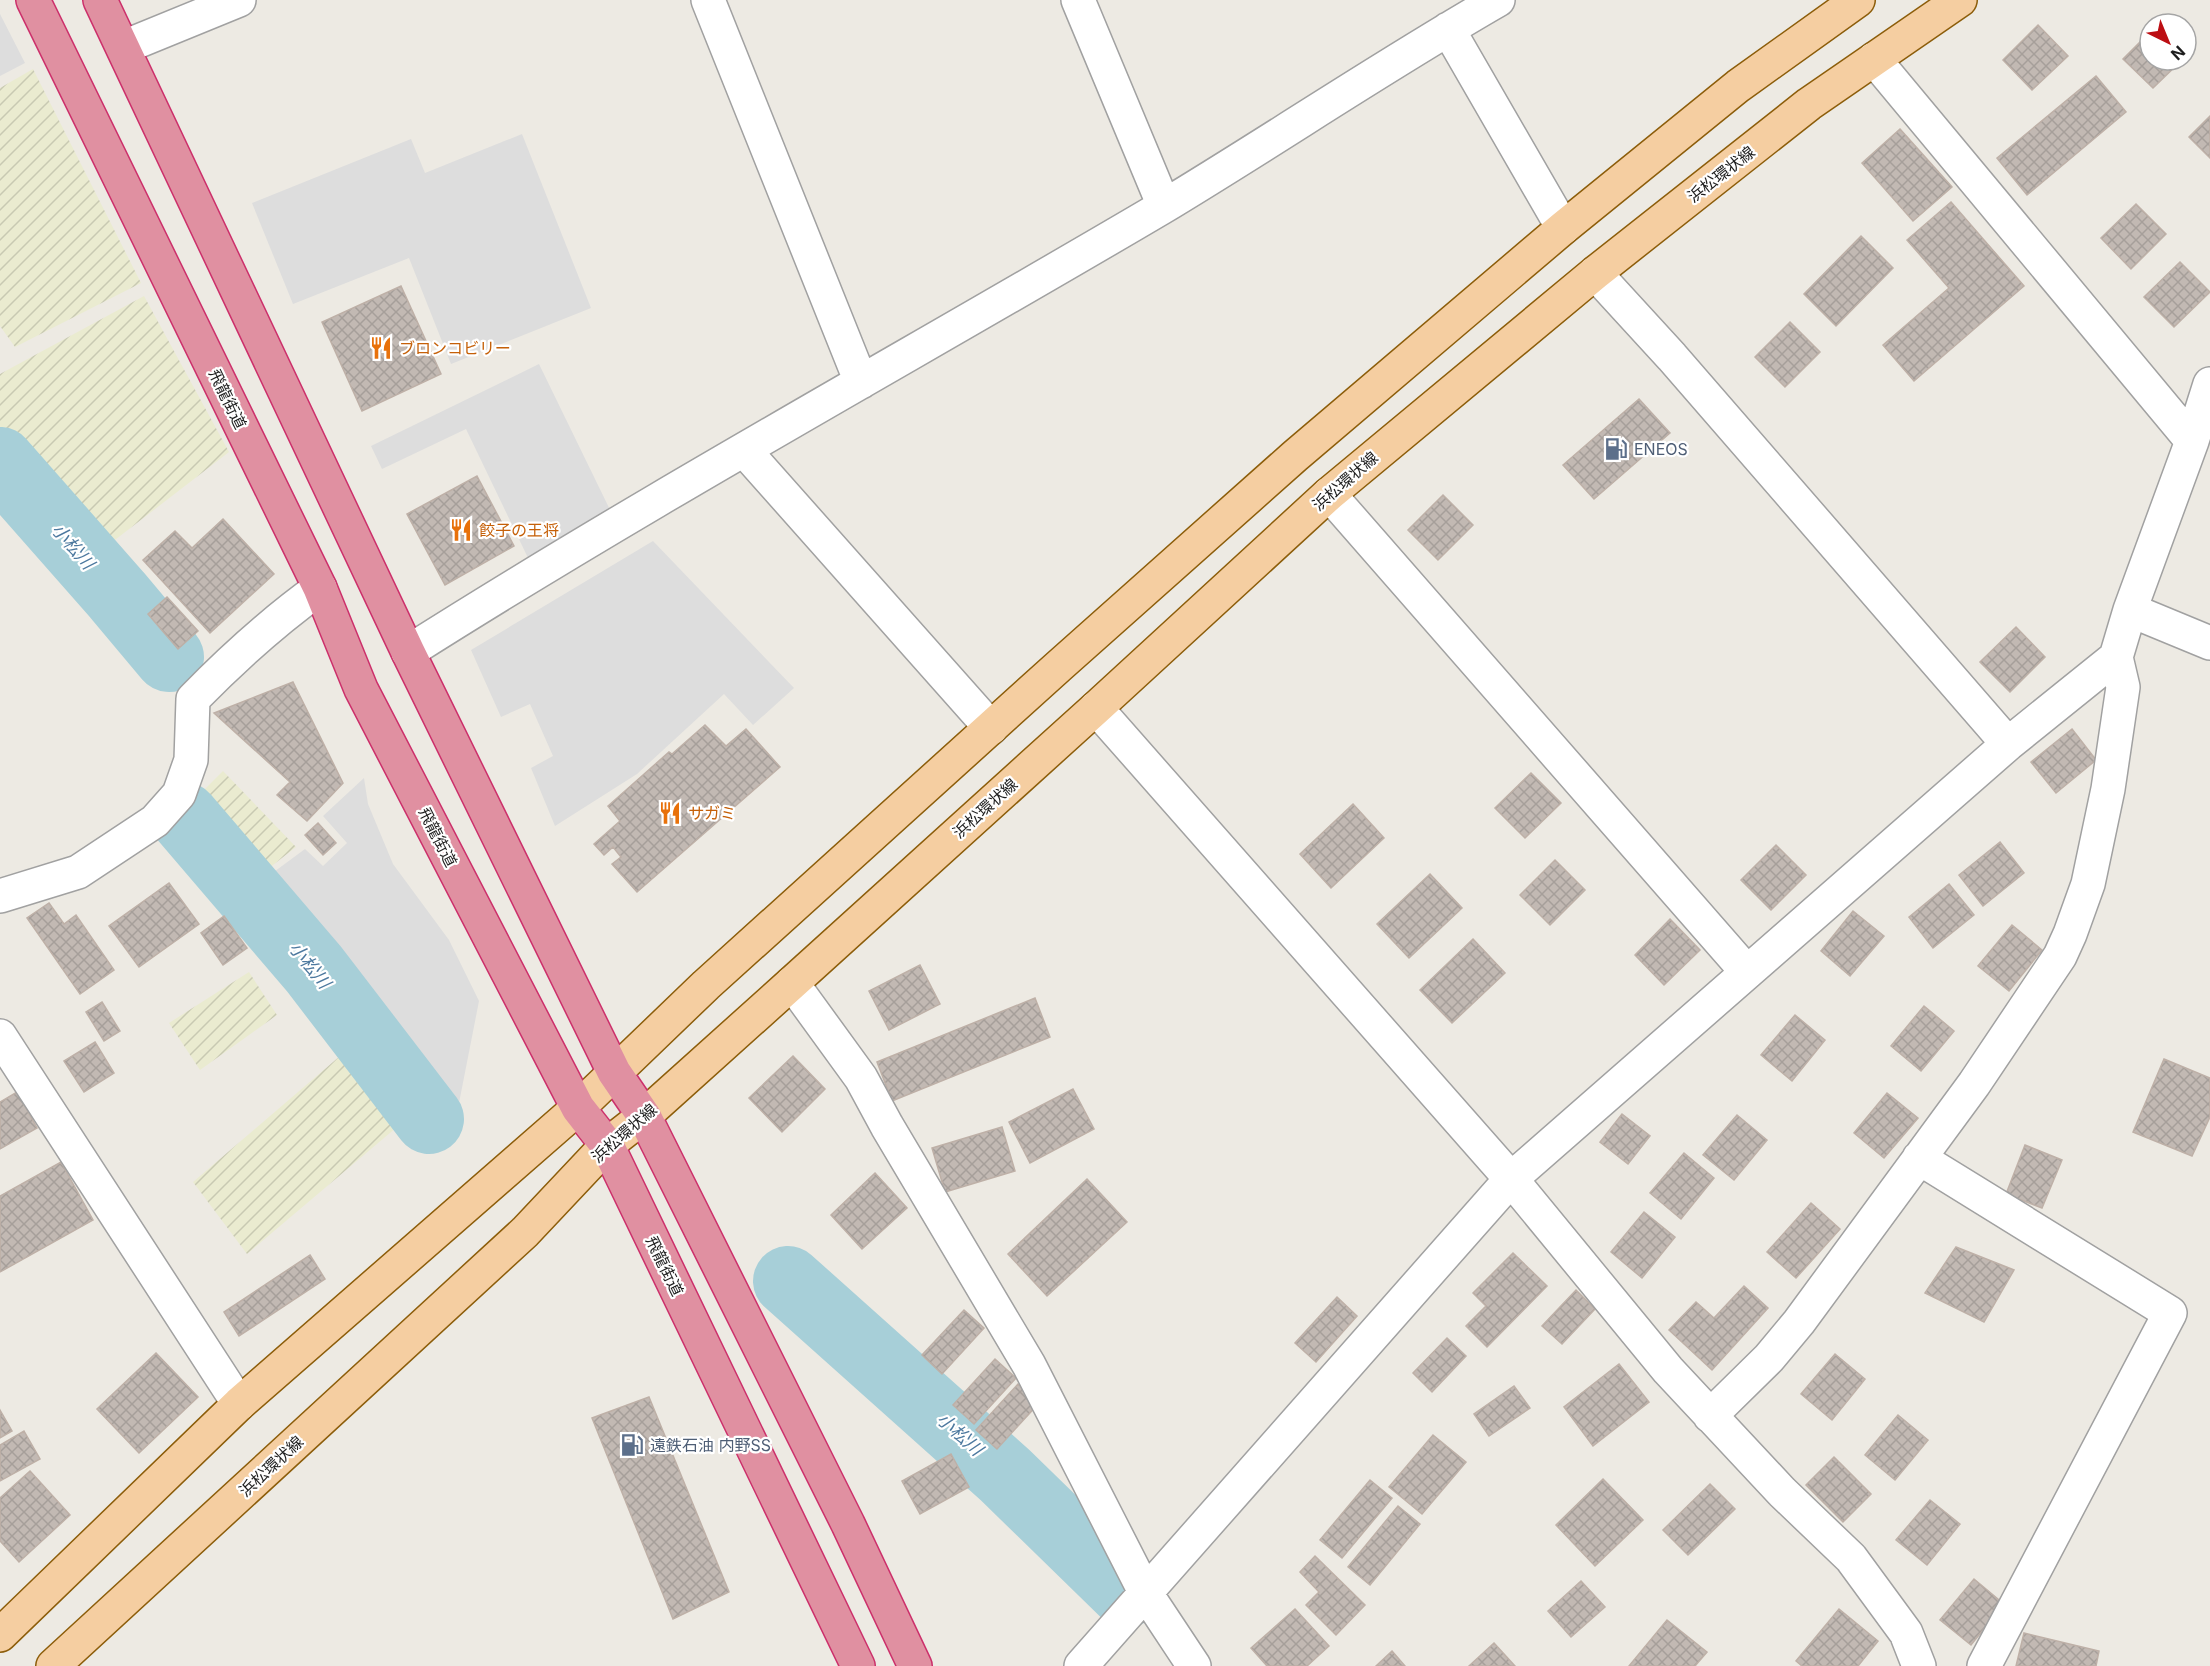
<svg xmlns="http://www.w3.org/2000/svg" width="2210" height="1666" font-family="Inter,'Noto Sans JP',sans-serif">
  <defs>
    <pattern id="farmland-furrows" width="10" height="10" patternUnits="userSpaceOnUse" patternTransform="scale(1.5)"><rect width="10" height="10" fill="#eaebd0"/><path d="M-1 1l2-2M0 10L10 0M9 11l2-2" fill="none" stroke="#c8c9b2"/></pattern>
    <pattern id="building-cross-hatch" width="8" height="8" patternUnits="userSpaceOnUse" patternTransform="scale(1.5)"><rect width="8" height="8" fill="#c2b9b3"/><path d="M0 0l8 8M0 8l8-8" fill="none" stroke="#a69f9a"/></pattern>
  </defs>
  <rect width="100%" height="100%" fill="#edeae3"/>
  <path fill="url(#farmland-furrows)" d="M33,69L141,283L15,347L0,326V88Z
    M144,296L229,452L98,553L0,439V374Z
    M223,771L296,847L255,879L188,806Z
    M249,972L277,1015L200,1070L169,1023Z
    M340,1056L397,1127L247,1254L193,1182Z"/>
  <path fill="#ddd" d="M0,14L25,63L0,76Z
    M522,134L591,308L451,364L409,258L293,304L252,203L411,139L425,173Z
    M539,364L614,518L529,560L466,429L382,469L371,446Z
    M653,541L794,688L753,725L724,694L637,774L555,826L531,768L553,756L530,704L501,717L471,650Z
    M364,778L368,804L393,864L449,940L479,1001L459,1103L443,1096L263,880L305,849L323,866L347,843L323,816Z"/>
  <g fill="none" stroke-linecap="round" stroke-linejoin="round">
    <path stroke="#a7cfd8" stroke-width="70" d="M0,462L117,595L169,657
      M184,817L314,969L429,1119
      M788,1281L1005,1475L1126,1593"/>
  </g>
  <path fill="url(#building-cross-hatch)" stroke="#beb0a7" stroke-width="1.5" d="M2038,25L2068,56L2032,90L2003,60Z
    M2150,32V60H2182L2153,88L2123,59Z
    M2096,76L2126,112L2027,195L1997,158Z
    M2210,116V158L2189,137Z
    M1900,129L1952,187L1913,221L1862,163Z
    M1951,202L2024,286L1914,381L1883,345L1949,288L1907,240Z
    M2136,204L2166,234L2131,269L2101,238Z
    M1861,236L1893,268L1836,326L1804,294Z
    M2180,262L2210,292L2174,327L2144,297Z
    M401,286L441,374L362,411L322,322Z
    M1790,322L1820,352L1785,387L1755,357Z
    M1639,399L1670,433L1594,499L1563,465Z
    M477,476L514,546L445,585L407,514Z
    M1443,495L1473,525L1438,560L1408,530Z
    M223,519L274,574L210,633L143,560L175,531L192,548Z
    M167,597L198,631L178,649L148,614Z
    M2016,627L2045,657L2010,692L1980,662Z
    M293,682L343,783L307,821L277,795L290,782L214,713Z
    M705,725L726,746L746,729L780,767L637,892L612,864L621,857L613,847L604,855L594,844L620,821L608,806L669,752L672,754Z
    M2072,729L2096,760L2056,793L2031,762Z
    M1531,773L1561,803L1525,838L1495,808Z
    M1353,804L1384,838L1331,888L1300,854Z
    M318,823L336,843L323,855L305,835Z
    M2000,842L2024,873L1983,906L1959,875Z
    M1776,845L1806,875L1771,910L1741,880Z
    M1555,860L1585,890L1550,925L1520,895Z
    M1430,874L1462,908L1409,958L1377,924Z
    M169,883L199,924L139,967L109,926Z
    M1949,884L1974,915L1933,948L1909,917Z
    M49,903L64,924L76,915L114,970L80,994L27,918Z
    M1853,911L1884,936L1850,976L1821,951Z
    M224,916L247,948L223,965L201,933Z
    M1670,919L1700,950L1664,985L1635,955Z
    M2012,925L2042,950L2009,991L1978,966Z
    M1473,939L1505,973L1452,1023L1420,990Z
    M920,965L940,1004L889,1030L869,991Z
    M1035,998L1050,1037L892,1101L877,1062Z
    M102,1002L120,1031L104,1041L86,1012Z
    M1924,1006L1954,1031L1921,1071L1891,1046Z
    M1795,1015L1825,1040L1792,1081L1761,1055Z
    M95,1042L114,1073L84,1092L64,1061Z
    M793,1056L825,1089L782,1132L749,1098Z
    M2164,1059L2210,1078V1117L2192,1156L2133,1132Z
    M1073,1089L1094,1129L1030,1163L1009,1122Z
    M17,1092L37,1128L0,1149V1102Z
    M1887,1093L1918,1118L1884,1158L1854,1133Z
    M1622,1114L1650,1136L1628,1164L1600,1142Z
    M1737,1115L1767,1140L1734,1180L1703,1155Z
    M1002,1127L1015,1171L945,1192L932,1148Z
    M2025,1145L2062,1160L2042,1208L2006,1194Z
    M1684,1153L1714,1178L1681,1219L1650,1193Z
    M61,1162L93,1220L0,1272V1196Z
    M875,1173L907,1208L862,1249L831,1215Z
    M1087,1179L1127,1222L1047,1296L1008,1254Z
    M1811,1203L1840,1229L1796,1278L1767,1252Z
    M1644,1212L1675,1237L1642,1278L1611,1252Z
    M1956,1247L2014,1270L1984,1322L1925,1293Z
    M1513,1253L1547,1286L1487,1347L1466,1326L1486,1306L1473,1293Z
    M310,1255L325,1279L239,1336L224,1312Z
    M1744,1286L1768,1308L1712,1370L1669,1330L1696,1302L1714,1318Z
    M1576,1290L1595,1309L1562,1344L1542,1326Z
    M1337,1297L1357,1316L1316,1362L1295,1343Z
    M964,1310L984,1328L942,1374L922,1355Z
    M1447,1338L1466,1356L1432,1392L1413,1373Z
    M156,1353L198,1397L139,1453L97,1409Z
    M1835,1354L1865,1379L1832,1420L1801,1394Z
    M995,1359L1016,1378L974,1424L953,1405Z
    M1619,1364L1649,1402L1593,1446L1564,1407Z
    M1018,1384L1039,1403L997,1449L976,1430Z
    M1514,1386L1530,1408L1489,1436L1474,1414Z
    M649,1397L729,1592L673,1619L592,1418Z
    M0,1410L12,1431L0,1438Z
    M1898,1415L1928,1440L1895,1480L1865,1455Z
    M24,1431L40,1459L0,1481V1445Z
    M1433,1435L1466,1462L1422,1514L1389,1487Z
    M951,1454L969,1487L920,1514L902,1481Z
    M1834,1457L1871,1494L1843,1522L1806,1485Z
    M30,1471L70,1515L19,1562L0,1541V1498Z
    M1603,1479L1643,1520L1595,1566L1556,1525Z
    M1370,1480L1392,1498L1342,1558L1320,1540Z
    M1710,1484L1735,1509L1688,1555L1663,1530Z
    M1930,1500L1960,1524L1927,1565L1896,1540Z
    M1398,1506L1420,1524L1370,1585L1348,1567Z
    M1315,1556L1365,1605L1336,1635L1306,1605L1319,1592L1300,1572Z
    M1974,1579L2004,1604L1971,1645L1940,1620Z
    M1581,1581L1605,1607L1571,1637L1548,1611Z
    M1295,1609L1329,1646L1307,1666H1267L1251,1648Z
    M1839,1609L1878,1641L1858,1666H1802L1796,1661Z
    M1667,1620L1707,1652L1695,1666H1629Z
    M2024,1633L2099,1651L2096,1666H2016Z
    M1494,1643L1515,1666H1469Z
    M1392,1651L1405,1666H1376Z"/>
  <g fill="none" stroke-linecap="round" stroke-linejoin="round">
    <g stroke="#a1a1a1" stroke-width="36">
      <path id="minor" d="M708,0L861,382
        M1078,0L1164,206
        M1448,29L1563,228
        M124,47L239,0
        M1874,59L2192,441
        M1595,273L1672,357L2008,744
        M745,451L991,728
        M1329,494L1747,972
        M2130,610L2210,643
        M408,652C654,496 910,356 1161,208C1274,140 1383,66 1498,0
        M1096,708L1511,1179L1668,1370L1782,1492L1851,1558L1906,1633L1919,1666
        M0,896L78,872L155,821L179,794L191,760L193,699C232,659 274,621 320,588
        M792,983L861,1078L887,1126L1029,1365L1145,1592L1194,1666
        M0,1036L239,1404
        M1919,1158L2170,1313L1984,1666
        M1710,1416L1769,1358L1799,1322L1974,1084L2060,956L2070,934L2088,884L2108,789L2123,687L2116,657L2130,610L2192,441L2210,384
        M1081,1666L1511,1179L2008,744L2116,657"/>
    </g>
    <g stroke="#8c5d0a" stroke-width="36">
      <path id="major" d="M0,1635L239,1404L578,1108L706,985L1059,666L1295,456L1563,228L1738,86L1858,0
        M53,1666L525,1232L607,1145L644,1116L792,983L1096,708L1329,494L1595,273L1809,104L1960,0"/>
    </g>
    <g stroke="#cc306b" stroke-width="36">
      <path id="highway" d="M33,0L320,588L361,689L578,1108L607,1145L858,1666
        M100,0L408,652L614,1072L644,1116L848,1524L915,1666"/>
    </g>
    <use href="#minor" stroke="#fff" stroke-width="33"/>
    <use href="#major" stroke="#f5cea1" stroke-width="33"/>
    <use href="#highway" stroke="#e090a1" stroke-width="33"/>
  </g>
  <defs>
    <g id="restaurant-bare" transform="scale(1.8)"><path d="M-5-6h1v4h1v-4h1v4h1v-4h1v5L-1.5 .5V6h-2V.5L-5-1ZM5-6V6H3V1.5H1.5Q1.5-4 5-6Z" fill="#e8710a" stroke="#fff" stroke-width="2.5" paint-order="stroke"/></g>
    <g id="fuel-bare" transform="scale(1.8)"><path d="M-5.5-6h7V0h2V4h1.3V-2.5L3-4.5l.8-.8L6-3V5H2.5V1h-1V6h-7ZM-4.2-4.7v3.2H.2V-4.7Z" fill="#5c6f8a" stroke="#fff" stroke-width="2.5" paint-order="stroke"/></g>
  </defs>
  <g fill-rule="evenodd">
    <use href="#restaurant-bare" x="381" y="348"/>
    <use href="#fuel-bare" x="1616" y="449"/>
    <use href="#restaurant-bare" x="461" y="530"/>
    <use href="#restaurant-bare" x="670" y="813"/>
    <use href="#fuel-bare" x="632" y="1445"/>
  </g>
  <g text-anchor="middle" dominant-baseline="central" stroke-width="4.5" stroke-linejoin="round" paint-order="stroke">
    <g font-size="16" fill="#1d1d1d" stroke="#fff">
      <text transform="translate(1721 174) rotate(-38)">浜松環状線</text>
      <text transform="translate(228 399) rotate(64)">飛龍街道</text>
      <text transform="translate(1345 481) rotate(-41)">浜松環状線</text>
      <text transform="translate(985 808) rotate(-42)">浜松環状線</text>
      <text transform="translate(438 837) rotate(63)">飛龍街道</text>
      <text transform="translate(624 1133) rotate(-41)">浜松環状線</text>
      <text transform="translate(665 1266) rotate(64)">飛龍街道</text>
      <text transform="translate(271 1466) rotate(-43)">浜松環状線</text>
    </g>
    <g font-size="16" fill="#c56008" stroke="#fff" text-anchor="start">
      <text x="399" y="348">ブロンコビリー</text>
      <text x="479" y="530">餃子の王将</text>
      <text x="688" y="813">サガミ</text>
    </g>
    <g font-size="16" fill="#4e5e75" stroke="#fff" text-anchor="start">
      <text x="1634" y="449">ENEOS</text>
      <text x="650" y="1445">遠鉄石油 内野SS</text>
    </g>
    <g font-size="18" font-style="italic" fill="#4d799f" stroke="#fff">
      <text transform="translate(73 546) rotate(49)">小松川</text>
      <text transform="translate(310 965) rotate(51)">小松川</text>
      <text transform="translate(960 1434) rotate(42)">小松川</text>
    </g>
  </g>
  <g transform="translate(2168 42) rotate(137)"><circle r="28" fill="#ffffff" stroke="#a5a5a5" stroke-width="1.5"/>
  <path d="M0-4.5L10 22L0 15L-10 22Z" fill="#bc0e13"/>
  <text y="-9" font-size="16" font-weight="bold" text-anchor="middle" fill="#1d1d1d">N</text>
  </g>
</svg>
